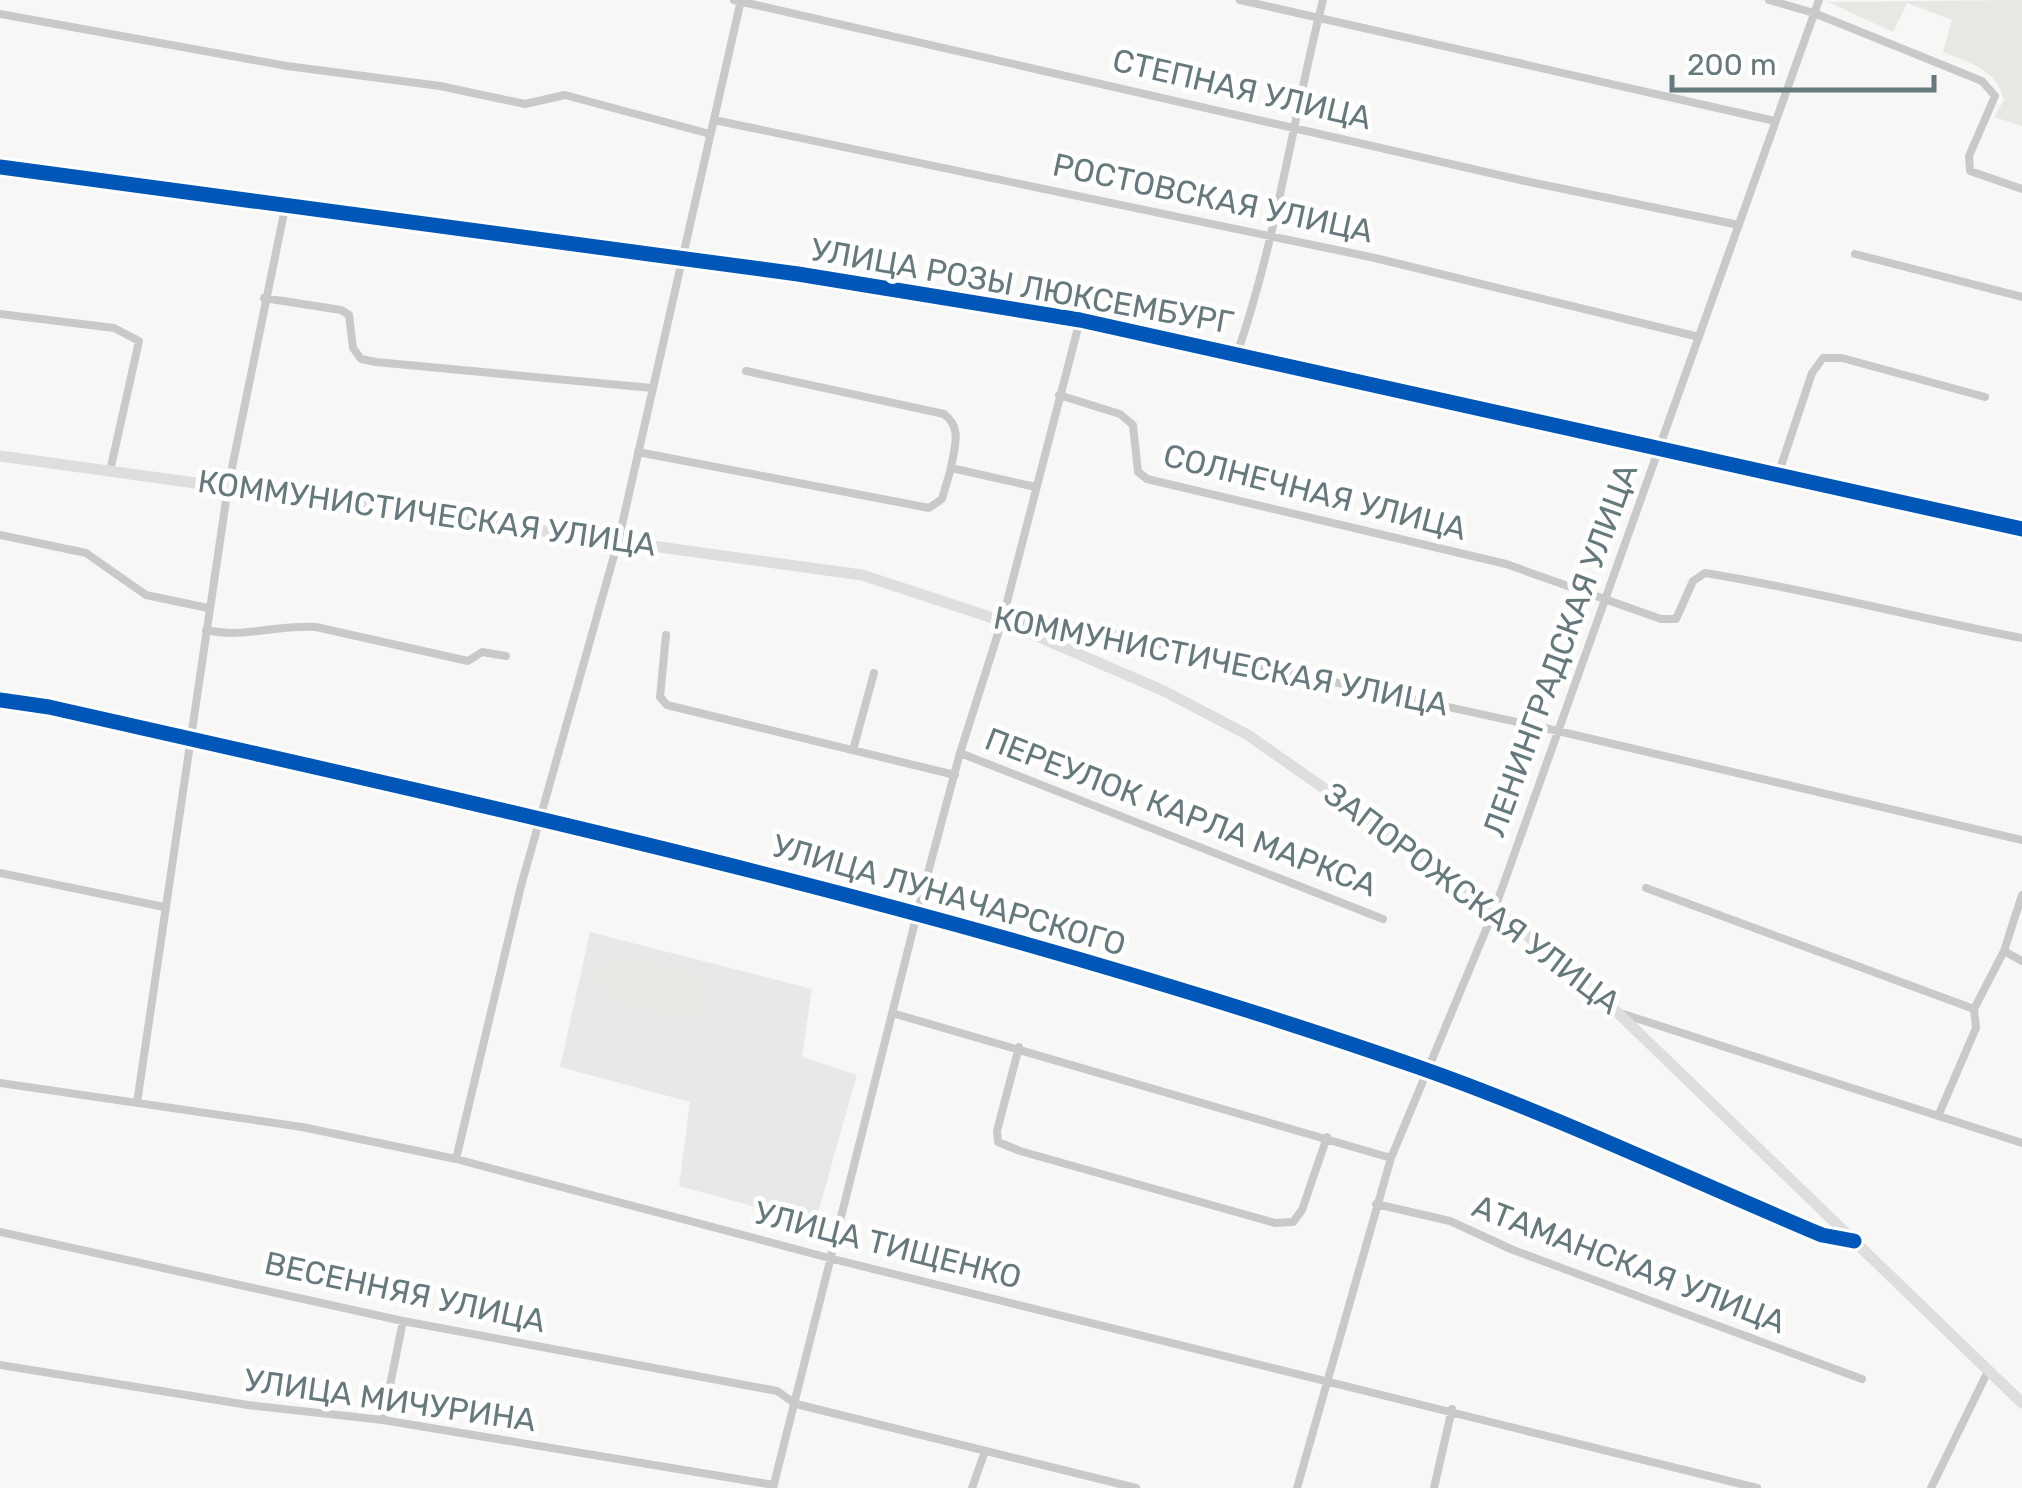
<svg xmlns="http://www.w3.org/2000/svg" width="2022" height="1488" font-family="Rubik,sans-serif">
  <rect width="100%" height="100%" fill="#f7f7f6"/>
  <path fill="#e7e8e8" d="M590,932L812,989L802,1057L857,1075L815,1223L679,1186L690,1102L560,1067Z"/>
  <path fill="#e6e8e4" d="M2022,0V126L1994,117L2004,100C1997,69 1969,63 1943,52L1952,20L1907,3L1893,32L1828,2Z
    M621,956L694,975L709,990L706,1010L687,1019L610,999L599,985C597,969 605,958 621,956Z"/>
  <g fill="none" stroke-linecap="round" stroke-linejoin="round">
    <path stroke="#c8caca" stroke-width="8" d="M734,0L1525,181L1739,225
      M1240,0L1775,121
      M1769,0L1814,13L1982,81L1995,96L1969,156L1970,171L2022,189
      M0,14L287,66L440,86L525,104L565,95L710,134
      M714,120L1375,258L1699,337
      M0,167L798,274L1080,320L2022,529
      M1855,254L2022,297
      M264,298L341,310L349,315L353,348L361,359L376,362L652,388
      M0,314L114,328L139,341L110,471
      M1238,351C1277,237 1293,117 1323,0
      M746,371L944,414C963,428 954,448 951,468L1036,487
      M1059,395L1120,414L1133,425L1138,472L1147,479L1506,564L1661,619H1676L1693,581L1705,573C1812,590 1916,618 2022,638
      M638,452L929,508L942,499L951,468
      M1778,475L1812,373L1823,358H1842L1985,397
      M0,535L86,553L146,595L208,608
      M1006,621H1046L1091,629L1558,731L2022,840
      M206,630C244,639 277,624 316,627L468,661L482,652L506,656
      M666,635L660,697L667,705L955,775
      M0,700L49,707C510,811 971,911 1418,1067C1555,1115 1688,1179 1822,1235L1853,1241
      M853,750L874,673
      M960,753L1383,919
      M0,873L164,907
      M1646,888L1974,1009
      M2004,951L2022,961
      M892,1013L1391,1158
      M1620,1013L2022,1143
      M1019,1047L997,1131L998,1142L1020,1151L1275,1223L1293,1222L1302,1210L1327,1137
      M0,1083L302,1127L456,1159L833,1259L1757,1488
      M137,1103L228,487L285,208
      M1939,1114L1976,1028L1974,1009L2004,951L2022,895
      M456,1159L521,886L619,538L741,0
      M1376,1204L1450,1221L1513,1250L1862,1379
      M0,1232L403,1321L777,1391L796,1404L1136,1488
      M0,1365L248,1405L383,1420L774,1485
      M383,1420L403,1321
      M773,1488L917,914L960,753L1002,621L1080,320
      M972,1488L985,1451
      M1297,1488L1391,1158L1495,908L1819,0
      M1434,1488L1452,1409
      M1931,1488L1988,1371"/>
    <path stroke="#dedede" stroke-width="11" d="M0,456L862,575L1002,621L1164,691L1248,735L1495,908L1616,1011L2022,1403"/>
    <g stroke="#fff" stroke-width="21">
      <path id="cycleway" d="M0,167L798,274L1080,320L2022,529
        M0,700L49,707C510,811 971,911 1418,1067C1555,1115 1688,1179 1822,1235L1854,1241"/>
    </g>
    <use href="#cycleway" stroke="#0057b8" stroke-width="15"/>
  </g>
  <g text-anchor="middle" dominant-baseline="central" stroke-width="10" stroke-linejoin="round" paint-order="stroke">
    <g font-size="32" fill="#66797d" stroke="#fff">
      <text transform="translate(1242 89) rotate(13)">СТЕПНАЯ УЛИЦА</text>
      <text transform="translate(1213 198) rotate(12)">РОСТОВСКАЯ УЛИЦА</text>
      <text transform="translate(1022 286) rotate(10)">УЛИЦА РОЗЫ ЛЮКСЕМБУРГ</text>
      <text transform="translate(1315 492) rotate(14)">СОЛНЕЧНАЯ УЛИЦА</text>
      <text transform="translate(427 513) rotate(8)">КОММУНИСТИЧЕСКАЯ УЛИЦА</text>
      <text transform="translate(1560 650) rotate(-70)">ЛЕНИНГРАДСКАЯ УЛИЦА</text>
      <text transform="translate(1221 661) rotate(11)">КОММУНИСТИЧЕСКАЯ УЛИЦА</text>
      <text transform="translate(1181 812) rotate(21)">ПЕРЕУЛОК КАРЛА МАРКСА</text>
      <text transform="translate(949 895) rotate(16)">УЛИЦА ЛУНАЧАРСКОГО</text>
      <text transform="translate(1472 898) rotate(37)">ЗАПОРОЖСКАЯ УЛИЦА</text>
      <text transform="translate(888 1245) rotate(14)">УЛИЦА ТИЩЕНКО</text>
      <text transform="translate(1629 1264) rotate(21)">АТАМАНСКАЯ УЛИЦА</text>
      <text transform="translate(405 1292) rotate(12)">ВЕСЕННЯЯ УЛИЦА</text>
      <text transform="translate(390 1400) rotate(8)">УЛИЦА МИЧУРИНА</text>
    </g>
  </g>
  <path d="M1672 75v15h262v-15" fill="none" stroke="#66797d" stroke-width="5"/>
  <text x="1687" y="75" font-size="30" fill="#66797d" stroke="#ffffff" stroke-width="8" paint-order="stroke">200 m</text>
</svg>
